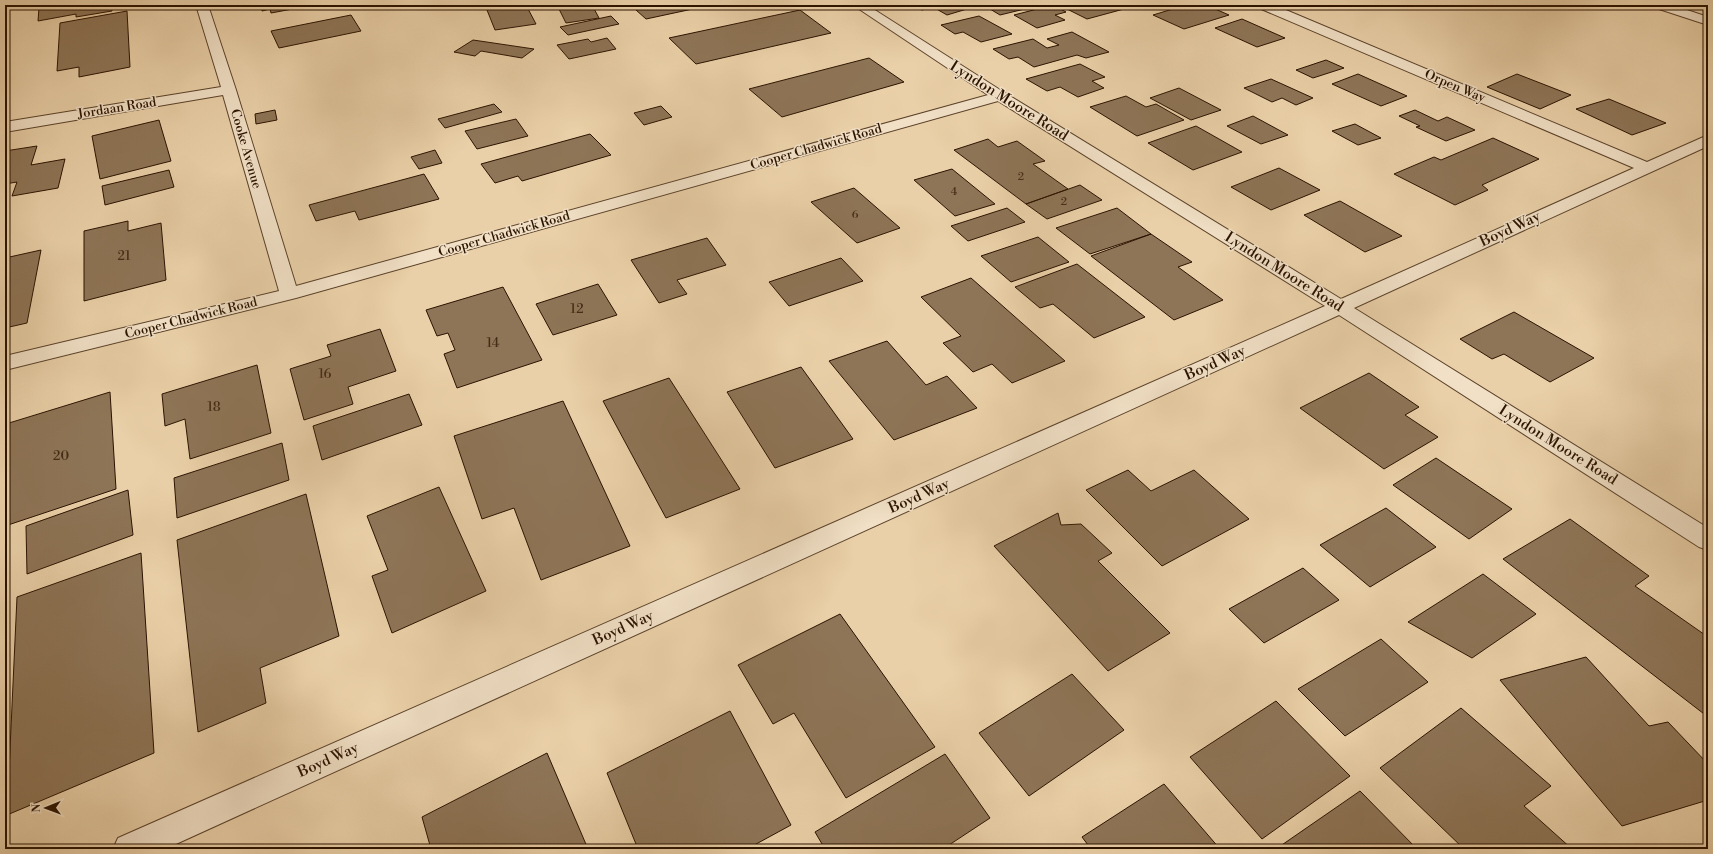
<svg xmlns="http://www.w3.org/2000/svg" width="1713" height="854" font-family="'Libre Bodoni',serif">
  <rect width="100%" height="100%" fill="#ead0a8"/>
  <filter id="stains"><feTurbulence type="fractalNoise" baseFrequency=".005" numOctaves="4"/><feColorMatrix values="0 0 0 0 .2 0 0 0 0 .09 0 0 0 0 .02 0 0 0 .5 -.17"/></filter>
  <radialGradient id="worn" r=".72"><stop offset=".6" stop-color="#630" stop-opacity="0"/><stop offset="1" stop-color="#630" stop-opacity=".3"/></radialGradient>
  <path fill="#8e7557" stroke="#2b1300" d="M56,5H126V6L112,9V11L76,17V14L38,21L39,8Z
    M261,5H307L298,7V8L271,13L270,9L262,11Z
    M485,5H526L536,24L495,30Z
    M557,5H592L599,18L566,23Z
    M658,5H699L702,7L646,19L636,10Z
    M912,5H959L967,9L947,15L933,7L922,10Z
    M1009,5H1041L1000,15L990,9Z
    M1053,5L1066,12L1055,15L1065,20L1037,28L1014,15Z
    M1080,5H1115L1124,9L1087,19L1067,9Z
    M1186,5H1206L1229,15L1184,29L1153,15Z
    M800,10L831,33L696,64L669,38Z
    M127,11L130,67L79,77V67L57,71L60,23Z
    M351,15L361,31L279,48L271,31Z
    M611,16L619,24L568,35L560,27Z
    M979,16L1012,34L981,42L963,32L955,34L941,25Z
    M1242,19L1285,38L1257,47L1215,28Z
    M1072,32L1109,52L1086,58L1077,55L1034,67L1018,57L1009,59L993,49L1033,39L1047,48L1059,45L1047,39Z
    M607,38L616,49L569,59L557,45L588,39L591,42Z
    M473,40L534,49L522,58L481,51L475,56L454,52Z
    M869,58L904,82L782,117L749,89Z
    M1326,60L1344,68L1313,78L1296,70Z
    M1080,64L1105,77L1092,81L1104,88L1078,97L1060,87L1047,91L1026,79Z
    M1358,74L1407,96L1381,106L1332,84Z
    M1517,74L1571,95L1540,109L1487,87Z
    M1271,79L1313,98L1296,105L1282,98L1272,102L1244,88Z
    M1179,88L1221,110L1191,120L1150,98Z
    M1126,96L1146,107L1156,104L1184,120L1137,136L1090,107Z
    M1609,99L1666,123L1632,135L1576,109Z
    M494,104L502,112L445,128L438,119Z
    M661,106L672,117L644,125L634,113Z
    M275,110L277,120L256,124L255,114Z
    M1415,110L1438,121L1447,117L1475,130L1446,141L1416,127L1420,126L1399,116Z
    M1253,116L1288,135L1261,144L1227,126Z
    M516,119L528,136L477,149L465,131Z
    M159,120L171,161L100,179L92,136Z
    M1355,124L1381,138L1358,145L1332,131Z
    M1196,126L1242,152L1193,170L1148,143Z
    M590,134L611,155L522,181L518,176L495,183L481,164Z
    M1493,138L1539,159L1482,185L1488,190L1455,205L1394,174L1434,157L1441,160Z
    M988,139L998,147L1017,141L1045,161L1033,164L1068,189L1026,204L954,150Z
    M37,146L31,165L65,159L58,188L12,196L17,182L5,184V151Z
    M435,150L442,163L419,169L411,157Z
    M1279,168L1320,190L1271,210L1231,187Z
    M952,169L995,204L955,216L914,180Z
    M169,170L174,187L105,205L102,186Z
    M424,174L439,199L359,220L355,211L316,221L309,205Z
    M1080,185L1102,200L1047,219L1026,204Z
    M854,188L900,228L857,243L811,202Z
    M1340,201L1402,236L1365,252L1304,215Z
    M1007,208L1025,222L968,241L951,226Z
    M1117,208L1151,234L1090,254L1056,228Z
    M128,221V231L161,223L166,280L84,301V231Z
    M1151,234L1192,262L1178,267L1223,300L1174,320L1091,256Z
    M1038,237L1069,262L1011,282L981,256Z
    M707,238L726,265L677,280L687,294L659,303L631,260Z
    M41,250L27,323L5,328V258Z
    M841,258L863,281L789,306L769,282Z
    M1077,264L1145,317L1094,338L1053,304L1040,308L1015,287Z
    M971,278L1065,361L1012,383L992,364L973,372L943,343L961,336L921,297Z
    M598,284L617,315L553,335L536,304Z
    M503,287L542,360L457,388L444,354L455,350L448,333L437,336L426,310Z
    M1514,312L1594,358L1550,382L1504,354L1492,359L1460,339Z
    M380,329L396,371L348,387L353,404L304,420L290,369L331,356L327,345Z
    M887,341L926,385L947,376L977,408L894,440L829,361Z
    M257,365L271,433L190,459L185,419L165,426L162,394Z
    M801,367L853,439L775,468L727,392Z
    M1369,373L1419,407L1405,415L1438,437L1384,469L1300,408Z
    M669,378L740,489L666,518L603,401Z
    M110,392L116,489L5,526L9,423Z
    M409,394L422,425L322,460L313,426Z
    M563,401L630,546L541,580L514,508L482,519L454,436Z
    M282,443L289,480L177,518L174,478Z
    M1436,458L1512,509L1469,539L1393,485Z
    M1128,470L1151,491L1194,470L1249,519L1162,566L1086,490Z
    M439,487L486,591L392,633L372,576L388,570L367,516Z
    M128,490L133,535L27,574L26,526Z
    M306,494L339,636L260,668L266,703L198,732L177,540Z
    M1386,508L1436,547L1370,587L1320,545Z
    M1058,513L1061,525L1081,524L1112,553L1098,561L1170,633L1108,671L994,546Z
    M1570,519L1649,576L1635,586L1708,637V717L1503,559Z
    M141,553L154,753L7,815L17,597Z
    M1303,568L1339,600L1264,643L1229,609Z
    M1483,574L1536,614L1472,658L1408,622Z
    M840,614L935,747L846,798L794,713L773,724L738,665Z
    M1381,639L1428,682L1345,736L1298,689Z
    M1586,657L1649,726L1668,722L1708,764V800L1622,826L1500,680Z
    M1072,674L1124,730L1029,796L979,733Z
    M1276,701L1350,776L1262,839L1190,757Z
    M1461,708L1551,786L1524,806L1572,849H1464L1380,768Z
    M730,711L791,825L747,849H638L607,773Z
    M547,753L588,849H431L422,817Z
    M945,754L990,818L943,849H825L815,832Z
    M1164,784L1220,849H1091L1082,837Z
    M1360,791L1417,849H1276Z"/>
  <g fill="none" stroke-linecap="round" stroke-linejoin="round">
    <g stroke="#5b422a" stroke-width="2">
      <path id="minor" d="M196,5H208L236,90L296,286L988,95L853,5H867L1005,93L1341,299L1634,168L1259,8L1257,5H1274L1647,162L1708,135V146L1354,308L1708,528V550L1699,547L1339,315L165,849H113L118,838L1325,306L998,101L296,298L5,370V356L279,291L223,95L5,132V122L221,87Z
        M1654,5H1672L1708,17V25L1656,8Z"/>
    </g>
    <use href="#minor" fill="#f1e0c6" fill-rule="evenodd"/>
  </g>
  <g text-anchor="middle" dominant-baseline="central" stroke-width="3" stroke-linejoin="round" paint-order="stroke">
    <g font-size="11" fill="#442c16">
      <text x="1021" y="177">2</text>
      <text x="954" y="192">4</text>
      <text x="1064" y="202">2</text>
      <text x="855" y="215">6</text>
    </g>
    <g font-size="13" fill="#2b1300" stroke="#f1e0c6">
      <text transform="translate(1455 86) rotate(23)">Orpen Way</text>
      <text transform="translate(117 108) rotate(-9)">Jordaan Road</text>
      <text transform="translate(816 147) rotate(-16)">Cooper Chadwick Road</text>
      <text transform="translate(246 149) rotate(74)">Cooke Avenue</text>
      <text transform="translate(504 234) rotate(-16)">Cooper Chadwick Road</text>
      <text transform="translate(191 318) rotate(-14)">Cooper Chadwick Road</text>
    </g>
    <g font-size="13" fill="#442c16">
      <text x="124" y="256">21</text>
      <text x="577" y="309">12</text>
      <text x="493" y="343">14</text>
      <text x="325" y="374">16</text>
      <text x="214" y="407">18</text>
      <text x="61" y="456">20</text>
    </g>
    <g font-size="15" fill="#2b1300" stroke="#f1e0c6">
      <text transform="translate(1009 101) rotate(32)">Lyndon Moore Road</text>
      <text transform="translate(1510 229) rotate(-25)">Boyd Way</text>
      <text transform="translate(1284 272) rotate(32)">Lyndon Moore Road</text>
      <text transform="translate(1215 363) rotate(-24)">Boyd Way</text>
      <text transform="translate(1558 445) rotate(32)">Lyndon Moore Road</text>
      <text transform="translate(919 496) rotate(-24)">Boyd Way</text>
      <text transform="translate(623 628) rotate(-24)">Boyd Way</text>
      <text transform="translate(328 760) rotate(-24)">Boyd Way</text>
    </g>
  </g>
  <rect width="1713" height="854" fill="none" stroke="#ead0a8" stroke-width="20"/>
  <rect x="6" y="6" width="1701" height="842" fill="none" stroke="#2b1300" stroke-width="2"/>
  <rect x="10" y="10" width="1693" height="834" fill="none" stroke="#2b1300"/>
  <g transform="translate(46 808) rotate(269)" stroke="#f1e0c6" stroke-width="3" paint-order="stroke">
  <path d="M0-3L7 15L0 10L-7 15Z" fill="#2b1300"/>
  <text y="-6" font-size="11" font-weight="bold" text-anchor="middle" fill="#2b1300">N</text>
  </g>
  <rect width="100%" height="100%" filter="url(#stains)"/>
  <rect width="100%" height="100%" fill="url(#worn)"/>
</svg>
